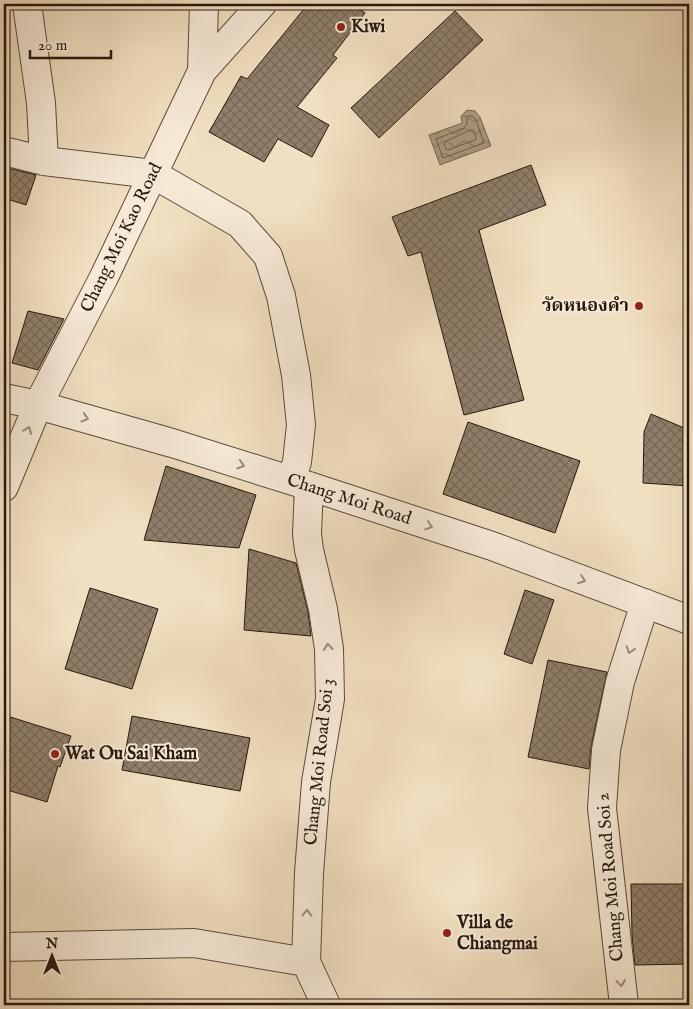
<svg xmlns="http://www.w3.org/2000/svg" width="693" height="1009" font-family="'IM FELL English','Noto Serif Thai',serif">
  <defs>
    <pattern id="water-waves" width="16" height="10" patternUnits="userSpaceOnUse" patternTransform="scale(1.25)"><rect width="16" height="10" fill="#ac9c84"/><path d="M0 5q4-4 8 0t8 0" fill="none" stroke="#8c7e6a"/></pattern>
    <pattern id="building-cross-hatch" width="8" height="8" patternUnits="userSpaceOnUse" patternTransform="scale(1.25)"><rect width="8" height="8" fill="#90806b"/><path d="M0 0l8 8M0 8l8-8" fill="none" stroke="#756856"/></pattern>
  </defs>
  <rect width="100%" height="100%" fill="#f1dfc1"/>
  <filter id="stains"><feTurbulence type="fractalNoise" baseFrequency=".004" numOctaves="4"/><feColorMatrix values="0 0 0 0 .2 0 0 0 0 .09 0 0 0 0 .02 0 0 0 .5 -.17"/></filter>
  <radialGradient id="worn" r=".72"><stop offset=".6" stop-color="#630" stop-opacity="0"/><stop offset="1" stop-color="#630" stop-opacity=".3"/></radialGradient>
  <path fill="url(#water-waves)" stroke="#766855" d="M467,110L475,111L480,117L491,146L440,165L429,135L462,123L461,116Z"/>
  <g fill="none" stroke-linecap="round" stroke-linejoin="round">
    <path stroke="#695a49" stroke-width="1" d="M469,116H472L476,120L484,143L443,158L436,139L464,128L467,124V118Z
      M471,130L474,131L476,138L475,140L448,150L446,149L444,144L445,142Z"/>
  </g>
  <path fill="url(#building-cross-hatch)" stroke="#26190e" d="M308,4H353L365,13L333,55L337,58L297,107L329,125L312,157L278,139L264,162L209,132L241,76L247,79Z
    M455,11L483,40L379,138L351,108Z
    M531,165L546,205L479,230L524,400L464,415L421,252L408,256L392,217Z
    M4,167L36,175L26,205L4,198Z
    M28,311L64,319L38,370L12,363Z
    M651,414L689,430V486L643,483L644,432Z
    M468,422L580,461L555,533L443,494Z
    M166,466L256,495L239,548L144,540Z
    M249,549L296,563L308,612L311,636L244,630Z
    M90,588L158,609L132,689L65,669Z
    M525,590L554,600L532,664L504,654Z
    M548,660L607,672L591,747L589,769L528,757Z
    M4,715L71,736L60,767L58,766L47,802L4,789Z
    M132,716L250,738L240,791L122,770Z
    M631,884H689V964L635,965L632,936Z"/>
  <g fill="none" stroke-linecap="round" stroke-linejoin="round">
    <g stroke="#594a3b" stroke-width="30">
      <path id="minor" d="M27,4L41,103L44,161
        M202,71L204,4
        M4,151L44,161L153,174L240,224L268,256L281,296L296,375L301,425L297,462L291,480
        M4,398L38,405L172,443L309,486L492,546L689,620
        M309,486L307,534L309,550L323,609L329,649L330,699L316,782L309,873L306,962L326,1005
        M4,487L38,405L104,277L202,71L262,4
        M4,947L194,943L306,962
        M624,1005L602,808L606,750L620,682L645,603"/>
    </g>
    <use href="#minor" stroke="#f6ead7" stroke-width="28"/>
  </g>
  <defs><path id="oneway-chevron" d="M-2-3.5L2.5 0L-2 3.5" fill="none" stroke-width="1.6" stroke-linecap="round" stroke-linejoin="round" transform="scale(1.25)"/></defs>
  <g stroke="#988c7d">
    <use href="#oneway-chevron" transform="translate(85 418) rotate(16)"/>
    <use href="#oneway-chevron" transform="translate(28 430) rotate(-67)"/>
    <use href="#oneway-chevron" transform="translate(241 465) rotate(17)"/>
    <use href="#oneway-chevron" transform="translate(429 526) rotate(18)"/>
    <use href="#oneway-chevron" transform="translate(582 580) rotate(20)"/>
    <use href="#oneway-chevron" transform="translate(328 647) rotate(-96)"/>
    <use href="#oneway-chevron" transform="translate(630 650) rotate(107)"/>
    <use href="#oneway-chevron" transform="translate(307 913) rotate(-88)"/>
    <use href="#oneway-chevron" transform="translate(621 983) rotate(83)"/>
  </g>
  <g fill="#8f2418" stroke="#f6ead7" stroke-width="2">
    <circle cx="341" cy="27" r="5"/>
    <circle cx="639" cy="306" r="5"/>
    <circle cx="55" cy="754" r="5"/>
    <circle cx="447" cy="933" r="5"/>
  </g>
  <g text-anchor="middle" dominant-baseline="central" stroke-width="4" stroke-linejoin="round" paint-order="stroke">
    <g font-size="18" font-weight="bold" fill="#26190e" stroke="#f6ead7" text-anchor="start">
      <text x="351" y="27">Kiwi</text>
      <text x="629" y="306" text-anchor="end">วัดหนองคำ</text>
      <text x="65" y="754">Wat Ou Sai Kham</text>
      <text x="457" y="923">Villa de<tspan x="457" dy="21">Chiangmai</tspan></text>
    </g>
    <g font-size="18" fill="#26190e" stroke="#f6ead7">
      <text transform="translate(122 238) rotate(-64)">Chang Moi Kao Road</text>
      <text transform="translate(349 500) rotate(18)">Chang Moi Road</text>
      <text transform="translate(320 762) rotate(-84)">Chang Moi Road Soi 3</text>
      <text transform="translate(611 877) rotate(-95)">Chang Moi Road Soi 2</text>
    </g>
  </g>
  <rect width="693" height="1009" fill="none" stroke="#f1dfc1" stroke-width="20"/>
  <rect x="5" y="5" width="683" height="999" fill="none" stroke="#26190e" stroke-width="2.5"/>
  <rect x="10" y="10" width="673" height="989" fill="none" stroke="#26190e"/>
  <g transform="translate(52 956)" stroke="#f6ead7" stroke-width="4" paint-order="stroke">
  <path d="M0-4L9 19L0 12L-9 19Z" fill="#26190e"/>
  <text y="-8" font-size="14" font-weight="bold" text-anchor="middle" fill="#26190e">N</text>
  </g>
  <path d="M30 50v8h81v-8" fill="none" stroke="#26190e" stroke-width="2.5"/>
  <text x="38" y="50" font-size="15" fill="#26190e" stroke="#f6ead7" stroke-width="4" paint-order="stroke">20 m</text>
  <rect width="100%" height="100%" filter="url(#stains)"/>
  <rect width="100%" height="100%" fill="url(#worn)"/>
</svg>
